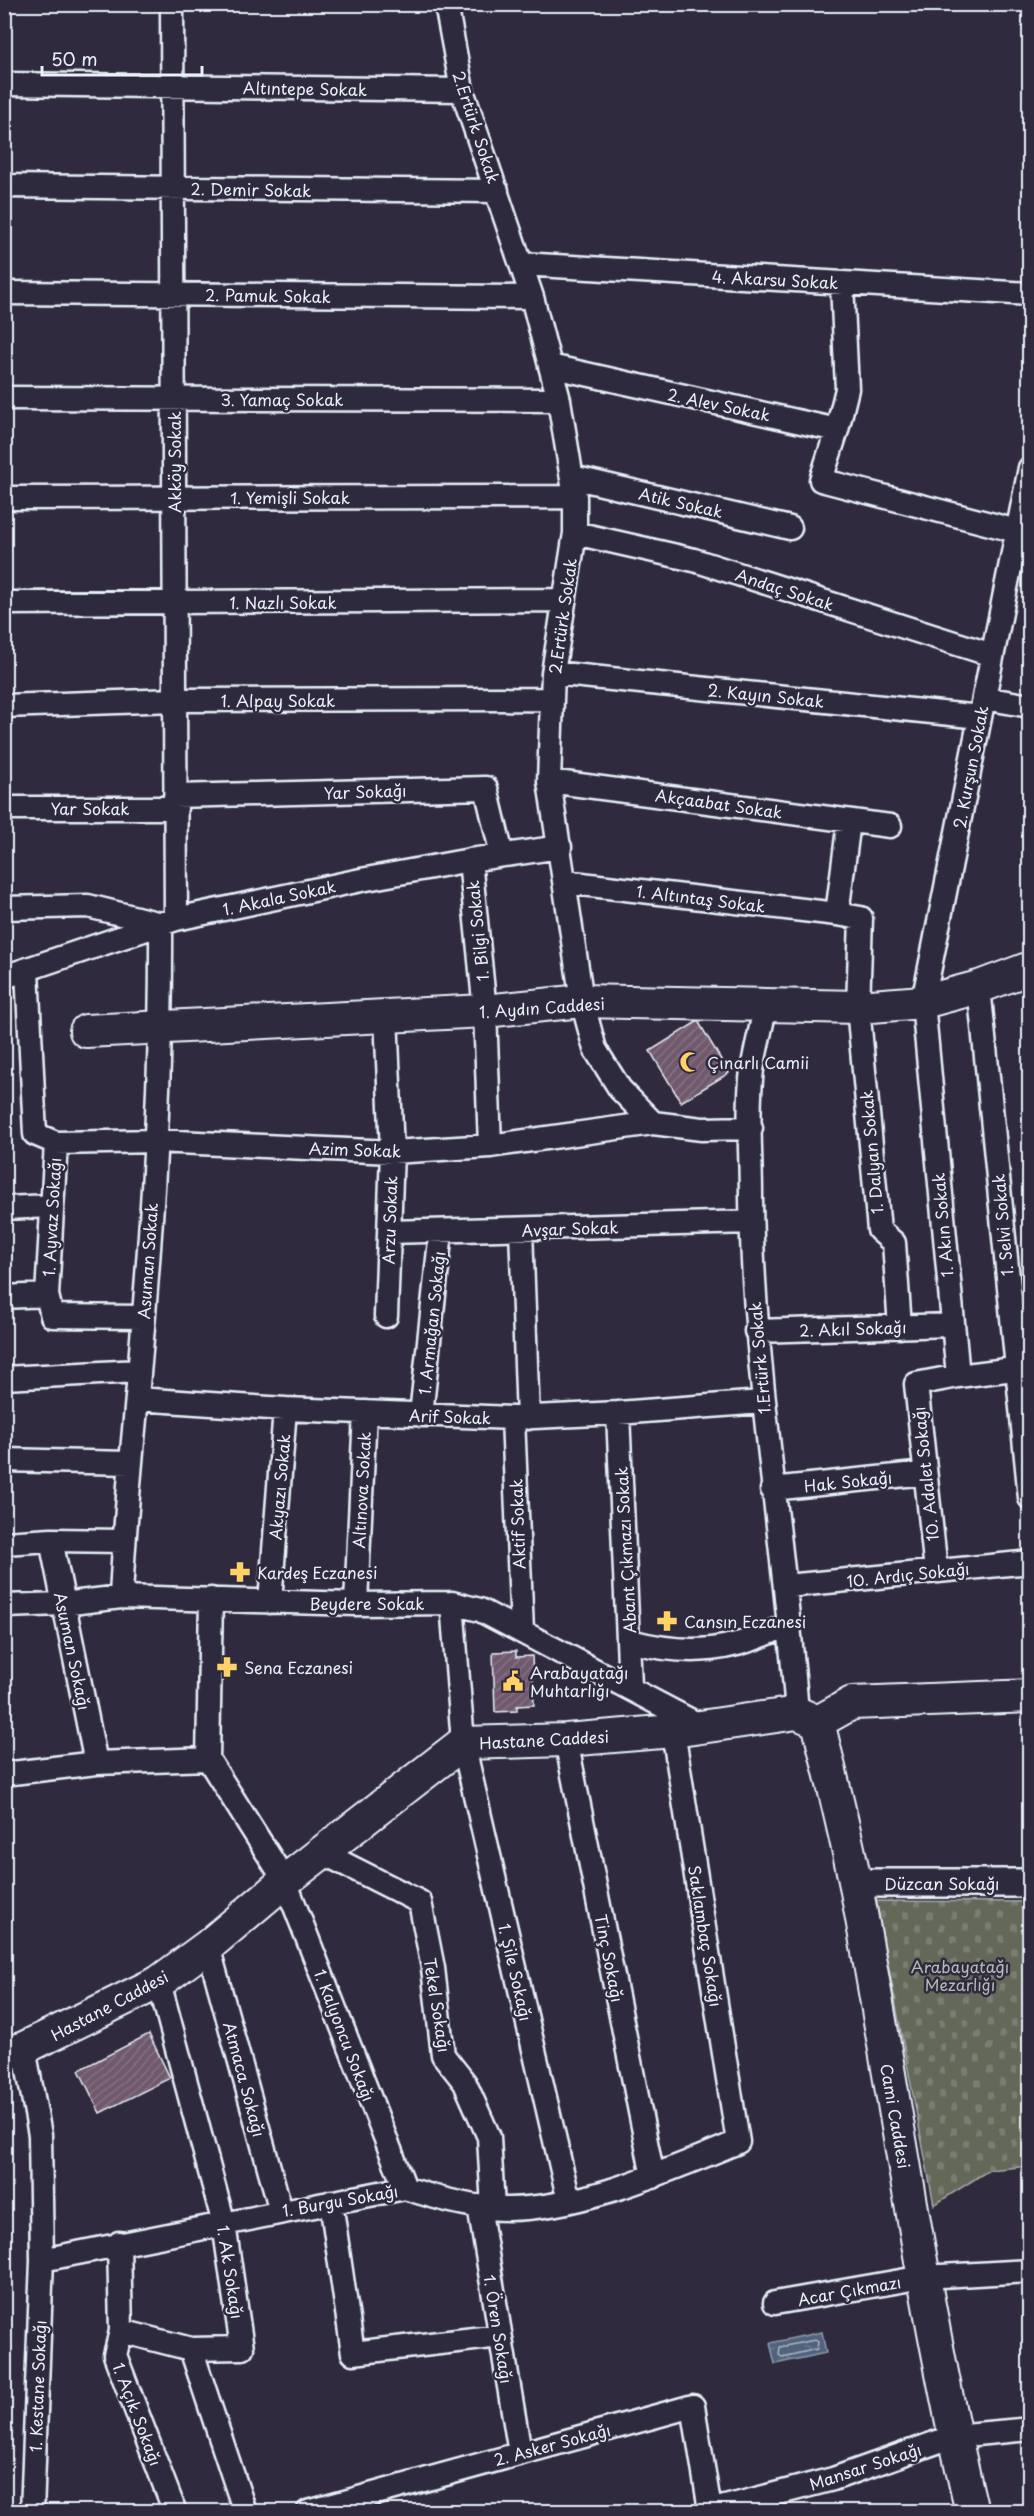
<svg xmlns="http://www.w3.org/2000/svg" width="1034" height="2516" font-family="'Playpen Sans',sans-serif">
  <defs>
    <pattern id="cemetery-stones" width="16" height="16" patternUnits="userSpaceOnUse" patternTransform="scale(1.5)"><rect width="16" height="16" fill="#636759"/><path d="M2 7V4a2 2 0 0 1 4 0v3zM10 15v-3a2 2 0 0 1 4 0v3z" fill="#797d72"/></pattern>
    <pattern id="water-ripples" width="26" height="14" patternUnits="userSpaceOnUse" patternTransform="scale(1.5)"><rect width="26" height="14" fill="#52627c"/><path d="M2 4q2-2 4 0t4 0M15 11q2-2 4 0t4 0" fill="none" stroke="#6b798f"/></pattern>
    <pattern id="building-hatch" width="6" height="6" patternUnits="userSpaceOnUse" patternTransform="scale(1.5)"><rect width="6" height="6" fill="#70596d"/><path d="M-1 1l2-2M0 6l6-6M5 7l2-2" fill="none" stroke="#847183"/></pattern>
  </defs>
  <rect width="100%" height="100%" fill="#2f2a3d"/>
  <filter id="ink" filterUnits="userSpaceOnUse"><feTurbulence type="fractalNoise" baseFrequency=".0167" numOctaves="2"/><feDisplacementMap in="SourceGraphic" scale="12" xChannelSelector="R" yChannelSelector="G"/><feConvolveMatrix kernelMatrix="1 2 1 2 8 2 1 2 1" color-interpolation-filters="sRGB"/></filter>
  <g filter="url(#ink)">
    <path fill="url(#cemetery-stones)" stroke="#a6aca8" stroke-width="1.5" d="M876,1901L1029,1902V2166L989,2170L934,2205Z"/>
    <path fill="url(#water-ripples)" stroke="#8e9bae" stroke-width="1.5" d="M822,2332L826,2353L775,2364L770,2343Z"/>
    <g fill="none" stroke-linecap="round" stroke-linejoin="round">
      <path stroke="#acb8c6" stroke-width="1.5" d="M815,2340L818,2342L817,2349L782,2357L779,2355L780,2347Z"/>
    </g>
    <path fill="url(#building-hatch)" stroke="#e8f1f8" stroke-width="1.5" d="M698,1021L729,1073L681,1102L650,1051Z
      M516,1651V1657L532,1656L534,1705L517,1706V1711L495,1712L493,1652Z
      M149,2034L170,2078L100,2113L79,2070Z"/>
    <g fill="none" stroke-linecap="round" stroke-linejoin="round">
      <g stroke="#e8f1f8" stroke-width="27">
        <path id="minor" d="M172,4L176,919
          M446,4L462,90L532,297L559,400L575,497V533L553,673L549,781L582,1001L595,1049L620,1089L653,1123L702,1129L751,1128
          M4,84L462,90
          M4,186L497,191
          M521,264L1030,294
          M4,293L532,297
          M550,366L837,430L821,480L1017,531
          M4,398L559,400
          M837,430L847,389L842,283
          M1030,468L923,1002L958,1376L1030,1367
          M572,477L790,528
          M4,498L575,497
          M575,533L694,560L992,655
          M4,603L562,600
          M553,673L980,717
          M984,698L1030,706
          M4,706L175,700L551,699
          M549,781L890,826
          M175,796L486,788L502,855
          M4,808H176
          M849,821L837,914L861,918L858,1007L879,1230L894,1243L900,1327
          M470,860L485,1011L490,1146
          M565,882L837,914
          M4,908L88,906L161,924C162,1082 151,1240 137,1397C131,1464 124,1530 121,1597
          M27,970L35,1134L56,1143L47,1295L52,1316L142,1317
          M4,977L176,919L361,880L470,860L560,847
          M979,987L1030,1498
          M766,1003C762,1025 756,1047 752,1070C747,1111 751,1155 751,1197C753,1370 784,1540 797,1713
          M386,1016L392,1152L386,1316
          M56,1143L156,1141L392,1152L490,1146L653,1123
          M4,1208L51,1206
          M521,1230L528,1418
          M389,1232L751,1222
          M4,1297L47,1295
          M756,1331L951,1325
          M4,1378L139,1371
          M137,1399L285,1409L513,1418L618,1413L762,1402
          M618,1413L630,1686
          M421,1415L441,1231
          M513,1418L522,1631
          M4,1460L129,1463
          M772,1489L925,1473
          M51,1540L96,1763
          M4,1543L51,1540L124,1541
          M936,1571L916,1384L958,1376
          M787,1586L1030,1562
          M211,1599L208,1759L285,1881L405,2188
          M270,1602L285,1409
          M452,1603L463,1743L569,2201
          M356,1604L365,1412
          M4,1606L63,1604L121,1597L356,1604L452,1603L480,1610L701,1726
          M630,1641C690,1657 734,1652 790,1623
          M566,1740L653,2177
          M4,1774L96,1763L208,1759
          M323,1853L420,1902L433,1968L443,2055L465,2083L489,2137L493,2208
          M208,1946L281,2211
          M159,1982L224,2224L242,2348L191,2349L245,2512
          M24,2048L40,2135L42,2260L32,2512
          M331,2202L353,2353L500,2336
          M479,2206L520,2453
          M119,2243L121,2331L115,2355L175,2512
          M42,2260L405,2188C433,2197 461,2205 490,2208C565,2216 670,2170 738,2142L673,1731
          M775,2303L923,2277L1030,2271
          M121,2331L191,2349
          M308,2512L693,2406L710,2510
          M706,2512L833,2479L954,2436L1030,2429"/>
      </g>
      <g stroke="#e8f1f8" stroke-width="32">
        <path id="tertiary" d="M855,1883H1030"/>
      </g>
      <g stroke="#e8f1f8" stroke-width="36">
        <path id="secondary" d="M86,1031L485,1011L582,1001L858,1007L923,1002L979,987L1030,968
          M818,1722C831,1776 845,1831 856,1886C895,2094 923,2305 972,2512
          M4,2054L24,2048L159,1982L208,1946L285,1881L463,1743L566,1740L673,1731L797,1713L818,1722L852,1703L1030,1696"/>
      </g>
      <use href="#minor" stroke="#2f2a3d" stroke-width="22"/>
      <use href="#tertiary" stroke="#2f2a3d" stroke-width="27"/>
      <use href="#secondary" stroke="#2f2a3d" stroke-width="32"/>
    </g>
  </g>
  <defs>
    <g id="mosque-bare" transform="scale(1.62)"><path d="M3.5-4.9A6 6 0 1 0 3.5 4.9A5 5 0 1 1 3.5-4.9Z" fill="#ffd166" stroke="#2f2a3d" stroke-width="2.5" paint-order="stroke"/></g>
    <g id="pharmacy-bare" transform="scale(1.62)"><path d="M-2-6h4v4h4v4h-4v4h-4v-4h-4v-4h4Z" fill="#ffd166" stroke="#2f2a3d" stroke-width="2.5" paint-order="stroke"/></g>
    <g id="civic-bare" transform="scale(1.62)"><path d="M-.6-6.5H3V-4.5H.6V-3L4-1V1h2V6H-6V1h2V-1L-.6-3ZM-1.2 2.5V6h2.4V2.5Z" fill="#ffd166" stroke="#2f2a3d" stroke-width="2.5" paint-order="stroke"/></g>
  </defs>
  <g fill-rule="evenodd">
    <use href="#mosque-bare" x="690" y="1062"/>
    <use href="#pharmacy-bare" x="240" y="1572"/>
    <use href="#pharmacy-bare" x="667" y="1621"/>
    <use href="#pharmacy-bare" x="227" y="1667"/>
    <use href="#civic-bare" x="513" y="1681"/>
  </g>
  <g text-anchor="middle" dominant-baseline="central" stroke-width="5" stroke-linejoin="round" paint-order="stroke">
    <g font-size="16" fill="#e8f1f8" stroke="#2f2a3d">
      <text transform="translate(305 88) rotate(1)">Altıntepe Sokak</text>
      <text transform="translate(477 127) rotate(72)">2.Ertürk Sokak</text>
      <text transform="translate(251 189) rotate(1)">2. Demir Sokak</text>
      <text transform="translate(775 279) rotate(3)">4. Akarsu Sokak</text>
      <text transform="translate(268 295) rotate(1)">2. Pamuk Sokak</text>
      <text x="282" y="399">3. Yamaç Sokak</text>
      <text transform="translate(719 404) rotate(12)">2. Alev Sokak</text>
      <text transform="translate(174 462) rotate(-90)">Akköy Sokak</text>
      <text x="290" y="497">1. Yemişli Sokak</text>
      <text transform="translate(681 502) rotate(13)">Atik Sokak</text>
      <text transform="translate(785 589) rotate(18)">Andaç Sokak</text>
      <text x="283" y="602">1. Nazlı Sokak</text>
      <text transform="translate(562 616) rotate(-82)">2.Ertürk Sokak</text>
      <text transform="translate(766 695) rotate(6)">2. Kayın Sokak</text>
      <text x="278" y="700">1. Alpay Sokak</text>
      <text transform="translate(970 767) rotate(-79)">2. Kurşun Sokak</text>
      <text transform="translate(365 791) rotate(-2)">Yar Sokağı</text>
      <text transform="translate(719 803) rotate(8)">Akçaabat Sokak</text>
      <text x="90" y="808">Yar Sokak</text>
      <text transform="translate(279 897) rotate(-12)">1. Akala Sokak</text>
      <text transform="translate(701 898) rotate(7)">1. Altıntaş Sokak</text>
      <text transform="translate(477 931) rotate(-96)">1. Bilgi Sokak</text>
      <text transform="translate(542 1007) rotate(-4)">1. Aydın Caddesi</text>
      <text transform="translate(355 1149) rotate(2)">Azim Sokak</text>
      <text transform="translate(871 1152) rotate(-95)">1. Dalyan Sokak</text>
      <text transform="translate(51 1217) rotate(-87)">1. Ayvaz Sokağı</text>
      <text transform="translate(389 1220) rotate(-88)">Arzu Sokak</text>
      <text transform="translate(942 1225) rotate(-95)">1. Akın Sokak</text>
      <text transform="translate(1002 1225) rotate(-95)">1. Selvi Sokak</text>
      <text transform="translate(570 1228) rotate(-2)">Avşar Sokak</text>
      <text transform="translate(147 1261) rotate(-86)">Asuman Sokak</text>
      <text transform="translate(431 1323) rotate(-84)">1. Armağan Sokağı</text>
      <text transform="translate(853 1328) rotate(-2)">2. Akıl Sokağı</text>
      <text transform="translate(759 1358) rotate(-95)">1.Ertürk Sokak</text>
      <text transform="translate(450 1416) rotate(2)">Arif Sokak</text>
      <text transform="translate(925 1474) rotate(-96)">10. Adalet Sokağı</text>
      <text transform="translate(848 1481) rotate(-6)">Hak Sokağı</text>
      <text transform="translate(279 1487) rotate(-85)">Akyazı Sokak</text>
      <text transform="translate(361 1490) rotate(-87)">Altınova Sokak</text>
      <text transform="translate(517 1524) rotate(-92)">Aktif Sokak</text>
      <text transform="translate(625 1550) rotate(-93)">Abant Çıkmazı Sokak</text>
      <text transform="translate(908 1574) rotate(-6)">10. Ardıç Sokağı</text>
      <text x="367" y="1603">Beydere Sokak</text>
      <text transform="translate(73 1651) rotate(78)">Asuman Sokağı</text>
      <text transform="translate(544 1739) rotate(-3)">Hastane Caddesi</text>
      <text x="942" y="1883">Düzcan Sokağı</text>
      <text transform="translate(706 1936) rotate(81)">Saklambaç Sokağı</text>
      <text transform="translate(610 1958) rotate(79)">Tinç Sokağı</text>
      <text transform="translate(516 1972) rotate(77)">1. Şile Sokağı</text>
      <text transform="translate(109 2005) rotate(-28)">Hastane Caddesi</text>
      <text transform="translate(438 2005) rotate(81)">Tekel Sokağı</text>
      <text transform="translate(345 2035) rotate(69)">1. Kalyoncu Sokağı</text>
      <text transform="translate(245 2079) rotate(75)">Atmaca Sokağı</text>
      <text transform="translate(896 2116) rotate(80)">Cami Caddesi</text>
      <text transform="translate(340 2200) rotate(-10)">1. Burgu Sokağı</text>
      <text transform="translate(231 2272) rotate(81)">1. Ak Sokağı</text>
      <text transform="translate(849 2290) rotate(-10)">Acar Çıkmazı</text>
      <text transform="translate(499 2329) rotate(81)">1. Ören Sokağı</text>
      <text transform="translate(37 2386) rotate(-88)">1. Kestane Sokağı</text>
      <text transform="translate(138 2414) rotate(69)">1. Açık Sokağı</text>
      <text transform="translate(552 2444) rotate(-15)">2. Asker Sokağı</text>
      <text transform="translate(865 2466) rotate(-18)">Mansar Sokağı</text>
    </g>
    <g font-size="16" fill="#e8f1f8" stroke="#2f2a3d" text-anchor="start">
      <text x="707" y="1062">Çınarlı Camii</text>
      <text x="257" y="1572">Kardeş Eczanesi</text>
      <text x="684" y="1621">Cansın Eczanesi</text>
      <text x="244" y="1667">Sena Eczanesi</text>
      <text x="530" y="1672">Arabayatağı<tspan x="530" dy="18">Muhtarlığı</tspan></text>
    </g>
    <g font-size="16" fill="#b3bab8" stroke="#2f2a3d">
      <text x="960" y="1966">Arabayatağı<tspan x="960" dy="18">Mezarlığı</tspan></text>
    </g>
  </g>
  <rect width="1034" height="2516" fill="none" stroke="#2f2a3d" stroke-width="24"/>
  <rect x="12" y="12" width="1010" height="2492" fill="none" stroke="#e8f1f8" stroke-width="2" filter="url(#ink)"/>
  <path d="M42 66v9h160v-9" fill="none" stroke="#e8f1f8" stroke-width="3"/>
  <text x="51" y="66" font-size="18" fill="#e8f1f8" stroke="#2f2a3d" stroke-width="4.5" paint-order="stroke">50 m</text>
</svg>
